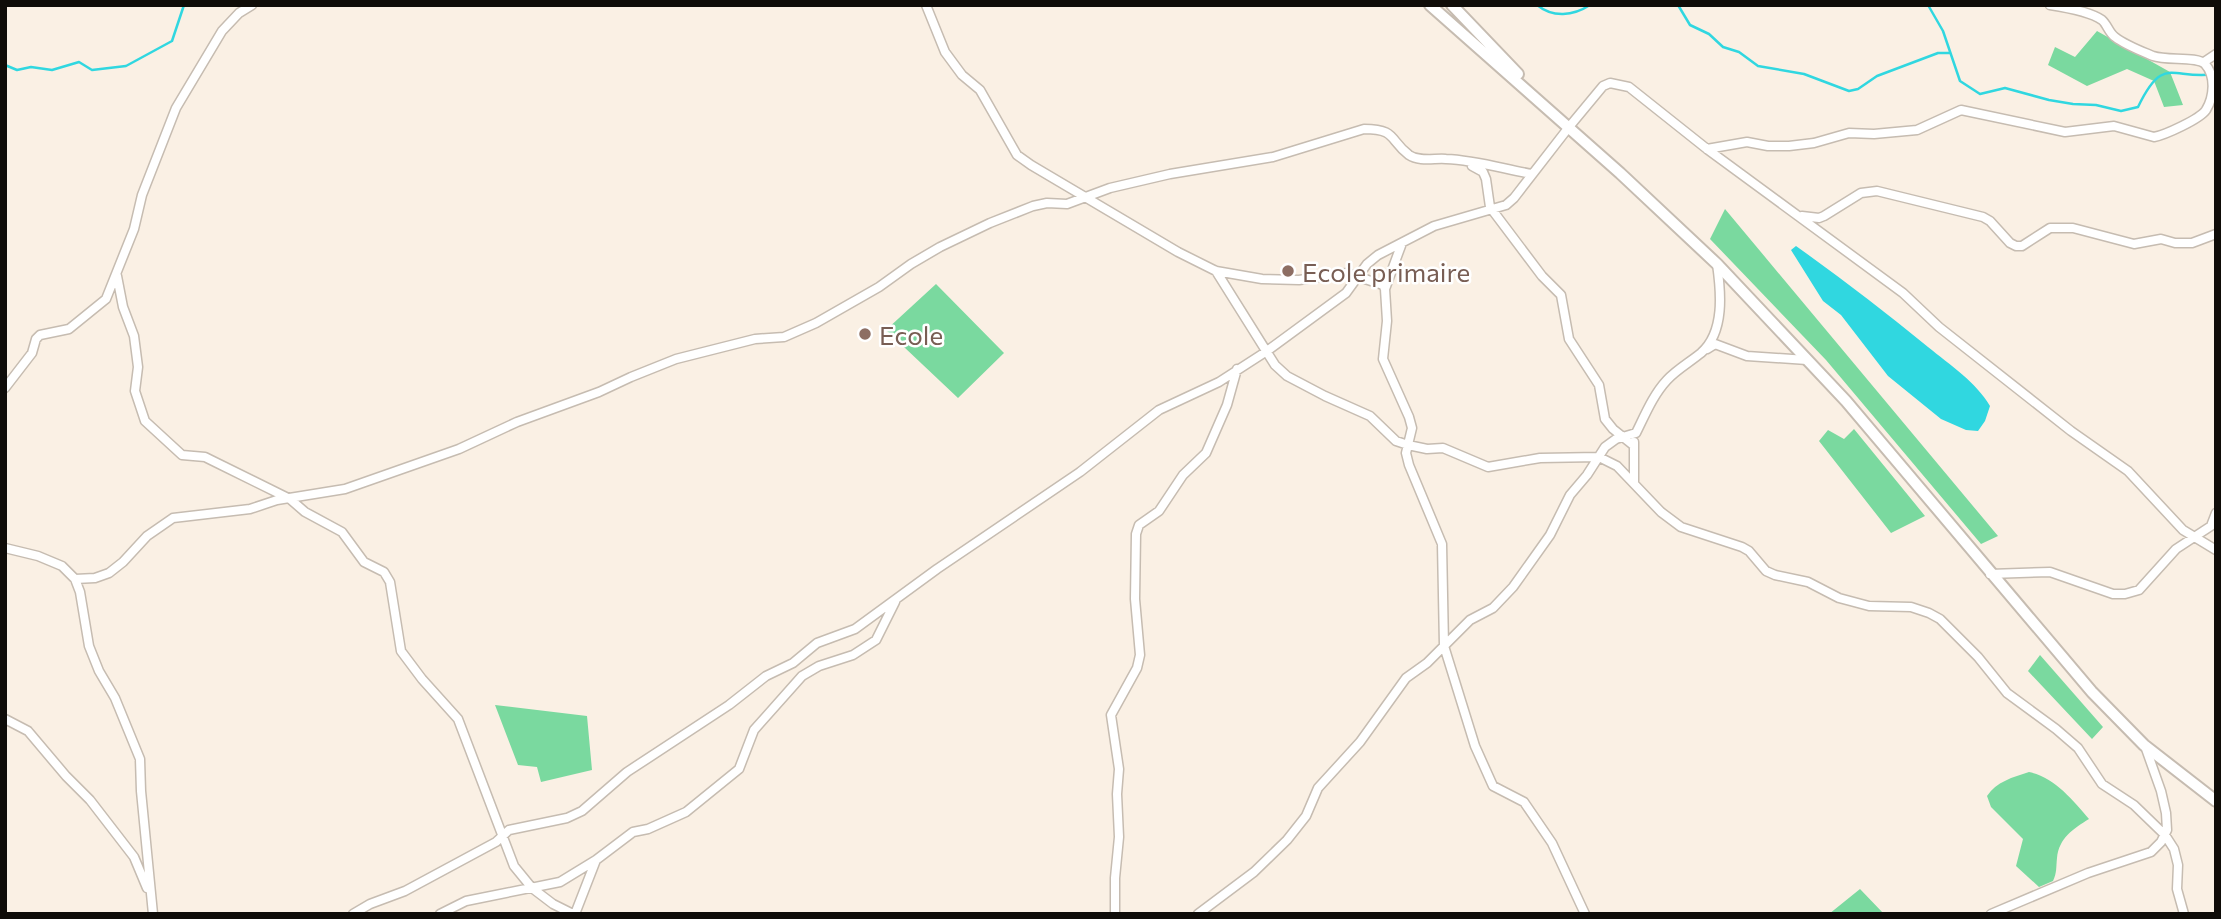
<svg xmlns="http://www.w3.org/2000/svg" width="2221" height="919" font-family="Commissioner,sans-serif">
  <rect width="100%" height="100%" fill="#faf0e4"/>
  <path fill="#7ad99f" d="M2097,31L2170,72L2183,105L2164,107L2154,81L2127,69L2087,86L2048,65L2055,47L2075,57Z
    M1725,209L1998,536L1981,544L1826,360L1710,239Z
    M936,284L1004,353L958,398L886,330Z
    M1854,429L1925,516L1891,533L1819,441L1828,430L1844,439Z
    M2040,655L2103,727L2092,739L2028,671Z
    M495,705L587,716L592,770L541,782L537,767L518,765Z
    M2029,772C2054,777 2073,800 2089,819C2073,829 2059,838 2057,858C2056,867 2057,873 2053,881L2039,887L2016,866L2023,839L1991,807L1987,796C1996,782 2013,777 2029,772Z
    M1860,889L1884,914H1829Z"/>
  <path fill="#30d7e0" d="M1796,246C1841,278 1885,312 1928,347C1950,365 1976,382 1990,406L1985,421L1978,431L1966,430L1941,419L1888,376L1841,315L1823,301L1791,250Z"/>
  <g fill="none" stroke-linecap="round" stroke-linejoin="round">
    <path stroke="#30d7e0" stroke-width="2.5" d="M1537,5C1553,18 1573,16 1590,5
      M1678,5L1690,25L1709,34L1723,47L1739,52L1758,66L1804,74L1849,91L1858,89L1877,76L1938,53H1950
      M1928,5L1943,31L1960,81L1980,94L2005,88L2049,100L2073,104L2096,105L2121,111L2138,107C2164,53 2172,81 2216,74
      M5,65L17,70L31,67L52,70L79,62L92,70L126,66L172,41L184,5"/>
    <g stroke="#c6bcb1" stroke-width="11">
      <path id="minor" d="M926,5L945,52L962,75L980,90L1017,155L1031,165L1178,252L1216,271L1262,279L1299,280L1347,273L1383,285L1385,289L1387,321L1383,359L1409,417L1412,428L1406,453L1409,465L1442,544L1444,646L1475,746L1493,786L1524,802L1552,843L1585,914
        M2204,62L2216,54
        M1707,149L1747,142L1768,146H1789L1814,143L1849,133L1874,134L1917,130L1961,110L2065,132L2114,126L2154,137C2165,135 2200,119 2206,110C2214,97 2216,76 2205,64C2197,56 2167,61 2153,56C2141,51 2125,45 2115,37C2109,33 2107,24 2102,20C2091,12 2063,7 2050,5
        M1472,166L1483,172L1486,179L1490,207L1542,276L1561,295L1569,339L1599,385L1605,419L1613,429L1633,445
        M1802,216L1819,218L1824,216L1861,193L1877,191L1983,217L1990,221L2010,243L2016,246H2022L2050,228H2073L2134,244L2161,239L2175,243H2192L2216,234
        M1216,271L1275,365L1287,376L1325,396L1370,416L1396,441L1408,445L1427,449L1443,448L1488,467L1540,458L1599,457L1617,466L1661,512L1681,527L1742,547L1749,551L1766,571L1775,575L1808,582L1839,598L1869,606L1911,607L1929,613L1940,619L1978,657L2007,693L2056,729L2078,748L2102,784L2134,805L2165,835L2174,849L2178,865L2177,889L2184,914
        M117,276L123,307L134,336L138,367L135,391L145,421L182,455L205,457L211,460L290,499L305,512L342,532L364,562L384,572L390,582L401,651L422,679L458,719L514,866L532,888L553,904L573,914
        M1385,289L1402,243
        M1707,349L1715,344L1747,356L1807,360
        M5,388L32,353L36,339L40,335L69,329L106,299L134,229L142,195L176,108L222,31L239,13L252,5
        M1634,442V482
        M5,548L38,556L62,566L75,579L80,592L89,646L99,671L115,698L140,759L141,791L153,914
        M1990,574L2050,572L2113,594H2125L2139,590L2176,549L2211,526L2216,513
        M75,579L95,578L109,573L123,562L147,536L173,518L250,509L277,500L345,489L459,449L517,422L599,392L631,377L676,359L755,339L784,337L816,323L879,287L911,264L940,247L990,223L1033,206L1047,203L1067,204L1110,188L1170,174L1273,157L1364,129C1397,129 1389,140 1409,155C1419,162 1435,158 1446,159C1475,160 1504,169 1532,174
        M5,719L28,731L66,776L90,800L134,857L147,888
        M353,914L370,904L405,891L496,842L509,830L567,818L582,811L627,772L729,705L766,676L793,663L817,643L855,629L937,569L1080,472L1159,410L1219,382L1267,351L1346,293L1367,264L1378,255L1434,226L1506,205L1514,198L1569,127L1603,86L1610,83L1629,87L1707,149L1903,293L1939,327L2071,431L2128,471L2183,530L2216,550
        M440,914L466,901L560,882L596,860L633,832L648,829L686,812L739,769L754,730L802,676L819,666L853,655L876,640L895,602
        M575,914L596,860
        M1115,914V878L1119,837L1117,794L1119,769L1111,715L1137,668L1140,655L1135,599L1136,534L1139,525L1159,511L1183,475L1206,453L1227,405L1237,369
        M1198,914L1254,872L1287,840L1306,816L1318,788L1360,742L1406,678L1427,663L1470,620L1493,608L1513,587L1550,535L1570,495L1587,475L1605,447L1616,439L1636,433C1645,415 1653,395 1667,380C1676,370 1690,362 1701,353C1725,332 1721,292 1717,264
        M1991,914L2088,873L2151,852L2161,842L2167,830L2166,813L2161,791L2145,746"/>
    </g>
    <g stroke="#c6bcb1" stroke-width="14">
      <path id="major" d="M1430,5L1620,173L1717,264L1846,401L2092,692L2144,745L2216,801
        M1452,5L1518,74"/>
    </g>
    <use href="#minor" stroke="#fff" stroke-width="8"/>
    <use href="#major" stroke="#fff" stroke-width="10"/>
  </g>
  <g fill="#8d6e63" stroke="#fff" stroke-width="2.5">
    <circle cx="1288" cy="271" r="7"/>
    <circle cx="865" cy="334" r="7"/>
  </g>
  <g text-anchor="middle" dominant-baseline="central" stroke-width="5" stroke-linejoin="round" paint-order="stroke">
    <g font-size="26" fill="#785e54" stroke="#fff" text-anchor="start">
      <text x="1302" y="271">Ecole primaire</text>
      <text x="879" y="334">Ecole</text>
    </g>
  </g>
  <rect width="2221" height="919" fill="none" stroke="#0f0c08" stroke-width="14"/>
</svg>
